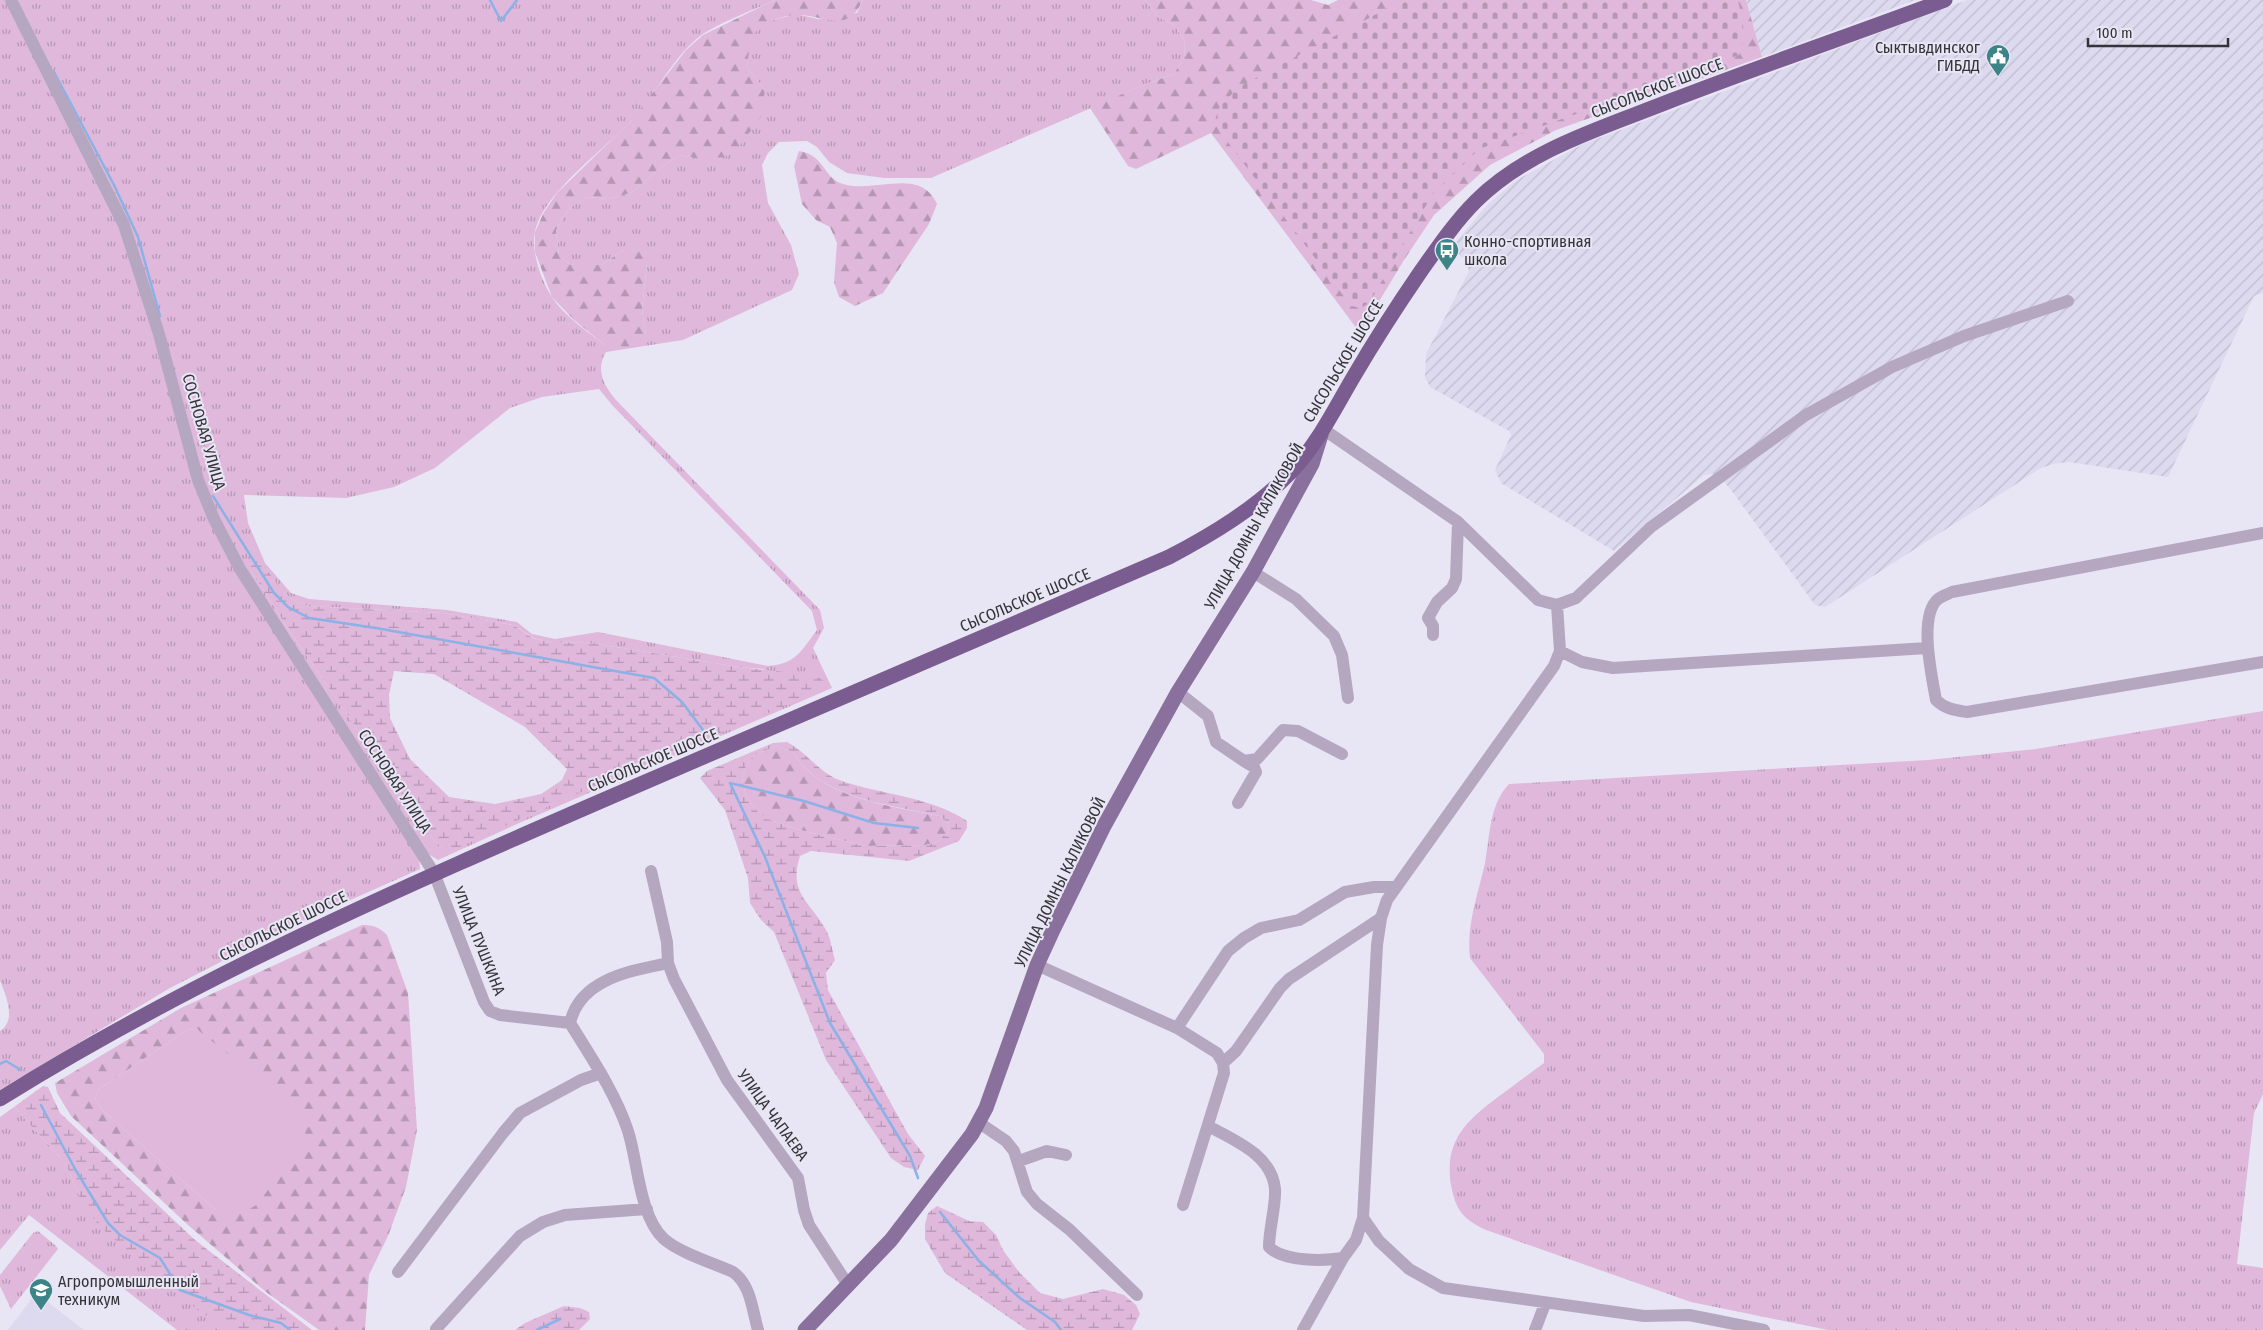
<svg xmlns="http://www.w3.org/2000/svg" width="2263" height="1330" font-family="'Fira Sans Condensed',sans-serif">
  <defs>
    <pattern id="industrial-furrows" width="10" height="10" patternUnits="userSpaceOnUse" patternTransform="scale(1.25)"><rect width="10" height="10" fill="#dddaef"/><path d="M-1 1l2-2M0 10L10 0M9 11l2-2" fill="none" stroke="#bebcce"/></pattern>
    <pattern id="grass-tufts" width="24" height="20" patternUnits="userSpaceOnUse" patternTransform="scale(1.25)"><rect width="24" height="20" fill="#dfb8db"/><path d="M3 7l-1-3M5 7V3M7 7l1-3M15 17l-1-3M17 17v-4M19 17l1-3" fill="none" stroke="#b596b3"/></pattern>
    <pattern id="forest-firs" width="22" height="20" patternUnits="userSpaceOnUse" patternTransform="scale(1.25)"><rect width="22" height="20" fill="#dfb8db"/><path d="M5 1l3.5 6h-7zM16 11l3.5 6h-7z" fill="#b596b3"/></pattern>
    <pattern id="wetland-marsh" width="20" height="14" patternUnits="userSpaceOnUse" patternTransform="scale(1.25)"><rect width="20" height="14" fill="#dfb8db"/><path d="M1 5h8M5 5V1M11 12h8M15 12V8" fill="none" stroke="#b596b3"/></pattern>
    <pattern id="cemetery-stones" width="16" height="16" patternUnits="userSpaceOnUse" patternTransform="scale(1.25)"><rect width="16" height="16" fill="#dfb8db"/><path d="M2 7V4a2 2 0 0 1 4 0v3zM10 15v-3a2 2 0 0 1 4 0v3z" fill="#b596b3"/></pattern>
  </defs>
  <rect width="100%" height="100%" fill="#e8e6f4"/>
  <path fill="#dddaef" d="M36,1293L84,1330H8Z"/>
  <path fill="url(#industrial-furrows)" d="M1746,0H1915L1762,57Z
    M1967,0H2263V293L2254,296L2168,477L2069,462L2053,464L2041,468L1825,607L1815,605L1731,490L1720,477L1714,474L1704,475L1614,551L1501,483L1495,470L1511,435L1509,431L1430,387L1425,377L1426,354L1469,271L1465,259L1450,249L1487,205L1515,181L1583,144Z"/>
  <path fill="url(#grass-tufts)" fill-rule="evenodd" d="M0,0H5L120,227L154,335L194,482L419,858L420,869L283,930L170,988L0,1090V1031C17,1021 6,995 0,981Z
    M16,0H775C752,11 725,20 703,34C676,52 654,97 631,121C604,150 543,193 535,232C531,252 541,280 552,297C564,316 587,331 605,345L646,336L642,309L647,263L624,250L601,265H571L559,256L556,230L570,207L588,197L608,199L631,193L667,163L681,155L699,159L765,90L747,67L750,36L766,22L796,14L818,19L857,13L863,0H1145L1157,16L1175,26L1185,41L1184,57L1174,74L1146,84L931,178H884L847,173L829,162L817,147L807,141L779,142L768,153L762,165L768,203L791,245L799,274L792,290L683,340L606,352C595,370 604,386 616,400L820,610L824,628L813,648L832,688L517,824L438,860L427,853L244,567L219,517L203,479L129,224ZM599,389L613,406L812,611L817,630C801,651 796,664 768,666L598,632L555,639L532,634L517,622L447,610L309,599L291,593L265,563L248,523L244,495L346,498L394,487L435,468L510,408L542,397ZM264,567C277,585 286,600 309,606L442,613L513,625L534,638L553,643L585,642L739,667L765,669L553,804L455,848H442L433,839L291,633L251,571Z
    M2263,711V1094L2254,1113L2237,1264L2263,1268V1330H1828L1691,1302L1486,1230C1463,1219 1456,1211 1451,1185C1444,1141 1466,1121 1498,1097C1513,1086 1529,1074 1544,1063V1054L1470,958C1466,925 1478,895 1485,863C1490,836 1489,805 1509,784L1928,760L2036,749Z
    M14,1107L66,1164L79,1196L237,1330H177L29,1215L0,1250V1117Z
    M38,1231L56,1246L58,1249L11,1309L0,1286V1275L33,1233Z"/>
  <path fill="url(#forest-firs)" fill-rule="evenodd" d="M775,0H863C846,37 824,13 795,15C777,16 763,25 751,36L747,67L765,90L761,117L741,144L725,157L699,159L681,155L667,163L631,193L608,199L588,197L570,207L556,230L559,256L571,265H601L624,250L639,251L647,263L642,309L646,336L643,344L625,348L605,345L574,320L552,297L535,252V232L544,212L557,193L631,121L686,50L703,35Z
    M1145,0H1311L1328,5L1338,0H1746L1762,57L1556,130L1490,165L1434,215L1404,260L1360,333L1211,133L1136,169L1128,166L1090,108L1146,84L1174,74L1184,57L1185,41L1175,26L1157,16Z
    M799,151C825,155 823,178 843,184C874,194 920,166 937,204L929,224L883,293L855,306L839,297L834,282L837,243L830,227L816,220L802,204L794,166Z
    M776,746L794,753C818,798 895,807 940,816L949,824L948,832L937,842L925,845L866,846L796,829L768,819L757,811L746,797L742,778L746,766L755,755Z
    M362,925C373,925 379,927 387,935L408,993L417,1130L406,1187L388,1236L369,1275L365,1330H319L266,1292L188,1225L71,1116L57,1093L55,1083L181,1008ZM198,1029L216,1210L103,1111L95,1100L98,1090L187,1030Z"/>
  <path fill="url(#wetland-marsh)" fill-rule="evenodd" d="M258,561C278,579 280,598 309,606L442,613L513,625L533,638L553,643L585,642L739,667L793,673L820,678L824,681L825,686L822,690L553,804L455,849L442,848L433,839L291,633L251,571L250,563ZM394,671L434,674L525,727L567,769L562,780L541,794L495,804L449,797L410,759L390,718L389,695Z
    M787,742C806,752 819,772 839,780C881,795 930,796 967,821V828L959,841L909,861L811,851L800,856C788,894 810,901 826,930C831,939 832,950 835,960L826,973L828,990L908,1134L925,1156L918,1170L904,1167L891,1158L826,1060L774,932L761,920L750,903L748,878L725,810L700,778L707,771L773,743ZM776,746L794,753C818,798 895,806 940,816L949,824L948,832L937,842L925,845L866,846L796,829L768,819L757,811L746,797L742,778L746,766L755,755Z
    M43,1086L48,1087L60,1113L195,1240L312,1330H234L200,1312L99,1226L79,1196L66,1164L14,1107Z
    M937,1206L969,1221L983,1222L996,1235L1003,1250L1019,1272L1040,1293L1063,1299L1103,1289L1124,1295L1136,1305L1140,1314L1132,1330H1027L945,1273L925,1239V1224L928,1213Z
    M564,1306L580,1308L589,1312L590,1319L579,1330H515L525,1323Z"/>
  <path fill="url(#cemetery-stones)" d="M1403,0H1738C1742,19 1748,37 1739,55L1479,149L1432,195L1369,303L1361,308L1351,306L1227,141L1215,120L1220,106L1239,87Z"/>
  <path fill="#dfb8db" d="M197,1029L304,1115L307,1125L303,1140L258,1204L241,1214L216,1210L103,1111L95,1100L98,1090L187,1030Z"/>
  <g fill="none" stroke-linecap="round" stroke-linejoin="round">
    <path stroke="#8ab2e6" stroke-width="2.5" d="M490,0L501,21L517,0
      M54,72L114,185L138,237L160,316
      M213,496L274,593L288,607L309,618L376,628L654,678L682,702L703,730
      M730,783L765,857L830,1023L910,1156L918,1178
      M730,783L804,801L874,823L918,828
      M0,1064L6,1061L21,1070
      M41,1105L75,1169L108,1223L120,1235L160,1258L180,1290L249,1315L281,1323L290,1330
      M940,1212L979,1261L1020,1298L1055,1322L1061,1330
      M537,1330L560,1319"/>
    <path stroke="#b5a7c0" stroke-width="12" d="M11,0L124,225L159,334L198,480L214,519L240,569L434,873L484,1002L490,1011L500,1015L570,1023C591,1057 616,1094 628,1131C638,1162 639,1216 664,1239C680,1253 713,1263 733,1272C751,1285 752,1309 758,1330
      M1323,429L1458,522L1538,600L1557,605L1576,598L1651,527L1806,415L1892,367L1964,336L2068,301
      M2263,533L1952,592C1948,594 1942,596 1938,599C1918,616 1932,677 1936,700C1945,709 1955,710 1967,712L2263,662
      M1253,572L1296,599L1334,636L1342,655L1348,698
      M1433,635V626L1428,618L1437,602L1452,588L1456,579L1458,522
      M1560,651L1582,662L1613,668L1927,648
      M1178,692L1208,716L1216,742L1244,761L1257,759L1283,730L1298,731L1342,754
      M1238,803L1256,772L1254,767L1244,761
      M651,871L667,942L668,963L674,979L727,1080L798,1178L804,1210L809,1225L848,1285
      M1037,965L1177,1028L1217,1053L1223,1063L1224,1073L1183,1205
      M570,1023C580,979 630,971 668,963
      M1177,1028L1228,951L1244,938L1261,928L1299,920L1345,892L1374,887H1396
      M1223,1063L1236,1051L1280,988L1289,979L1381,918
      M978,1122L1006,1141L1014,1151L1027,1192L1037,1204L1070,1230L1137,1295
      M1208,1126C1234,1140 1272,1155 1275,1189C1276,1206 1269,1229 1269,1247C1284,1262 1324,1261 1343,1258
      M1019,1161L1047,1151L1066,1155
      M1363,1218L1379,1241L1409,1269L1443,1288L1644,1316L1689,1315L1764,1330
      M398,1272L503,1133L520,1113L581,1080L601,1073
      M436,1329L520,1236L543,1222L565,1215L647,1209
      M1303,1330L1343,1258L1356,1240L1363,1218L1377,945L1381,918L1387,900L1554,666L1560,651L1557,605
      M1535,1330L1545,1304"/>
    <path stroke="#8a709d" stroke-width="15" d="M805,1330L891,1240L972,1134L986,1108L1037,965L1053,930L1104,826L1178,692L1253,572L1312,464L1321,435"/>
    <path stroke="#7a5c90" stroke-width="15" d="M0,1099C195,977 405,886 615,795C800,716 984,636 1169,557C1213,534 1256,508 1291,472C1317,445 1335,408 1354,376C1375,340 1397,306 1421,271C1438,247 1455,222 1476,201C1529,149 1602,128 1670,101C1761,66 1854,34 1945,0"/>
  </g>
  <defs>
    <g id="civic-pin" transform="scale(1.25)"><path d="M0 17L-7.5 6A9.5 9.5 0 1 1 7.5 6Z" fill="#3c8487" stroke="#e8e6f4"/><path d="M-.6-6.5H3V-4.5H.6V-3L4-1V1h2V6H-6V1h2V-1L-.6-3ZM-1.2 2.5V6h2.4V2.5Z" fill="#fff"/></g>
    <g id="bus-pin" transform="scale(1.25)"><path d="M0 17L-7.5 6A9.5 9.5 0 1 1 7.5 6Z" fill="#3c8487" stroke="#e8e6f4"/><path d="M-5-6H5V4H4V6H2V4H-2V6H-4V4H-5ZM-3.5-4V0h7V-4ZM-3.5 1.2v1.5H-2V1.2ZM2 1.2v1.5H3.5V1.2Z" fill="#fff"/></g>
    <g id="university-pin" transform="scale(1.25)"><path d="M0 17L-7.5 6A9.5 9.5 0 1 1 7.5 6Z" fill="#3c8487" stroke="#e8e6f4"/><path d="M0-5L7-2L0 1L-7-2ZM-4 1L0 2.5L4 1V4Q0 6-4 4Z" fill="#fff"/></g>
  </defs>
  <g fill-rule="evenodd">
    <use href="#civic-pin" x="1998" y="56"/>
    <use href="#bus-pin" x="1447" y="250"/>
    <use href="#university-pin" x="41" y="1290"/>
  </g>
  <g text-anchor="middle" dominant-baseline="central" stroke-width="4" stroke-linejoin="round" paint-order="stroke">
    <g font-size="16" fill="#333338" stroke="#e8e6f4" text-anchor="start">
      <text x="1980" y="47" text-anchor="end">Сыктывдинског<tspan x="1980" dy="18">ГИБДД</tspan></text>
      <text x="1464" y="241">Конно-спортивная<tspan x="1464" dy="18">школа</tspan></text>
      <text x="58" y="1281">Агропромышленный<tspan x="58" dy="18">техникум</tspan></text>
    </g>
    <g font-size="16" fill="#333338" stroke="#e8e6f4">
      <text transform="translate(1657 88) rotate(-21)">СЫСОЛЬСКОЕ ШОССЕ</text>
      <text transform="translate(1343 361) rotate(-59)">СЫСОЛЬСКОЕ ШОССЕ</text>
      <text transform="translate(204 432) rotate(74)">СОСНОВАЯ УЛИЦА</text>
      <text transform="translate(1254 526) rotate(-61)">УЛИЦА ДОМНЫ КАЛИКОВОЙ</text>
      <text transform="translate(1025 600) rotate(-23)">СЫСОЛЬСКОЕ ШОССЕ</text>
      <text transform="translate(653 760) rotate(-23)">СЫСОЛЬСКОЕ ШОССЕ</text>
      <text transform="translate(395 781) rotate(57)">СОСНОВАЯ УЛИЦА</text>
      <text transform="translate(1060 882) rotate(-64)">УЛИЦА ДОМНЫ КАЛИКОВОЙ</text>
      <text transform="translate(283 926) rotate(-26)">СЫСОЛЬСКОЕ ШОССЕ</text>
      <text transform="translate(479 941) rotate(68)">УЛИЦА ПУШКИНА</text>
      <text transform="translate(773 1115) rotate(54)">УЛИЦА ЧАПАЕВА</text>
    </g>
  </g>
  <path d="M2088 38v8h140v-8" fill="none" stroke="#333338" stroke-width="2.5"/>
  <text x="2096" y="38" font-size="15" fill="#333338" stroke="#e8e6f4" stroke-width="4" paint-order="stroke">100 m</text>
</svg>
